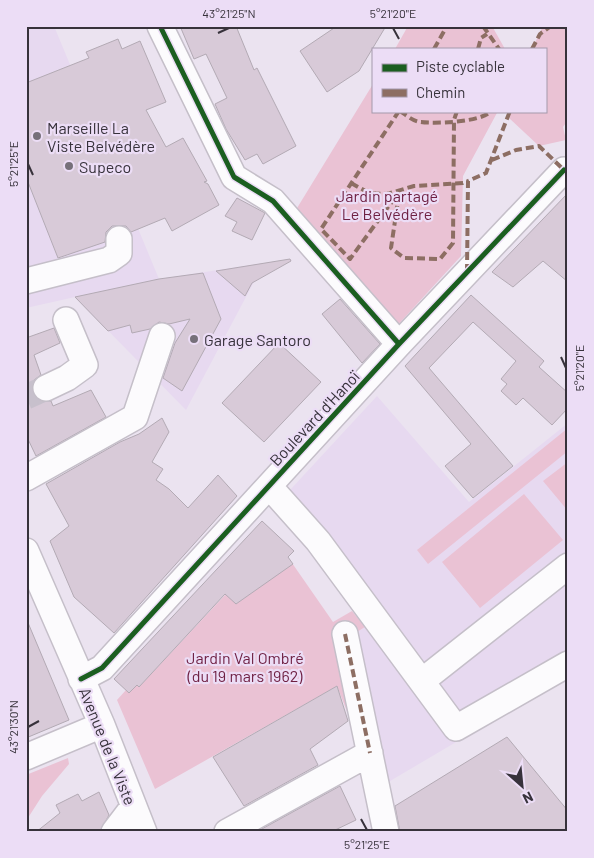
<svg xmlns="http://www.w3.org/2000/svg" width="594" height="858" font-family="Barlow,sans-serif">
  <rect width="100%" height="100%" fill="#ebe3f0"/>
  <path fill="#e7d9f0" d="M26,26H54L159,279L264,263L186,410L75,297L26,308Z
    M377,396L469,502L568,423V676L385,784L352,635L365,627L345,601L310,537L278,503Z"/>
  <path fill="#eac2d4" d="M408,26H492L505,49H395Z
    M543,26H568V120L563,127L566,140L539,146L509,118L510,111H545V49H532Z
    M373,84V111H498L463,176L461,256L395,328L294,213Z
    M568,428V451L428,564L417,550Z
    M568,462V511L543,481Z
    M524,494L563,540L480,608L442,562Z
    M292,563L333,622L352,611L365,627L352,635L350,719L337,686L155,789L117,700L126,690L129,693L137,685L139,687L226,594L240,601Z
    M68,758L69,764L42,796L26,821V775Z"/>
  <path fill="#d8cad8" stroke="#b3aab4" d="M180,26H236L254,70L257,68L296,146L263,164L257,154L245,160L226,129L215,104L227,98L206,54L194,59Z
    M337,26H386L359,71L327,92L300,51Z
    M118,39L122,49L140,41L166,102L146,110L166,147L183,138L207,181L204,182L208,184L219,205L172,231L165,218L131,232L126,226H112L106,232L105,242L58,258L26,177V83L89,58L86,52Z
    M568,193V282L543,261L513,287L492,272Z
    M237,198L265,213L252,240L232,231L237,222L225,216Z
    M290,259L291,261L252,283L245,296L216,271Z
    M203,273L221,319L182,391L163,378L175,343L190,319L169,324L159,322L150,329L132,333L130,325L108,331L75,297L159,279Z
    M471,295L544,361L539,367L568,393V408L552,425L523,398L516,405L501,391L507,384L501,379L516,361L473,322L429,368L513,466L473,498L445,466L471,444L405,366Z
    M340,299L380,344L362,363L322,314Z
    M54,328L60,343L34,355L41,375L34,380L32,387L33,395L38,400L51,401L53,406L91,390L106,417L36,456L26,435V338Z
    M279,343L321,382L264,442L222,403Z
    M162,418L169,432L152,462L163,469L156,480L169,489L188,508L218,475L237,496L114,633L74,597L50,541L69,526L46,484L120,442L139,434Z
    M262,521L294,551L288,557L293,564L236,604L225,594L139,687L137,685L129,693L114,679Z
    M26,618L69,720L26,738Z
    M337,686L348,721L310,749L318,765L244,806L213,757Z
    M507,737L568,811V832H400L395,806Z
    M340,786L356,820L331,832L260,830Z
    M99,792L109,815L100,832H36L60,813L56,805L78,794L82,801Z"/>
  <g fill="none" stroke-linecap="round" stroke-linejoin="round">
    <path stroke="#c7c0cc" stroke-width="25" stroke-dasharray="25 12" stroke-linecap="butt" d="M26,397L46,388"/>
    <g stroke="#c5bfc9" stroke-width="28">
      <path id="minor" d="M160,26L234,177L273,201L399,344
        M26,281L109,260L119,253V239
        M46,388L67,378L85,365L66,320
        M26,478L135,417L162,336
        M269,486L318,541L456,728L568,664
        M26,551L102,725L144,832
        M345,634L386,832
        M81,679L102,668L399,344L564,170
        M422,681L568,566
        M26,757L102,725
        M114,832L133,807
        M227,832L370,753"/>
    </g>
    <use href="#minor" stroke="#fcfbfd" stroke-width="25"/>
    <path stroke="#8d6e63" stroke-width="4" stroke-dasharray="8 4" stroke-linecap="butt" d="M483,26L499,49
      M434,49L447,26
      M478,49L481,38L487,34
      M532,49L540,34L551,26
      M399,111L321,229L350,259L399,192
      M400,111C406,115 414,122 421,122C435,124 483,122 491,111
      M492,160L516,150L539,146L564,170
      M351,183L369,193L387,194L414,186L463,183L468,181
      M399,194L391,248L404,258L440,259L453,243L454,120L457,111
      M467,272L468,181L486,173L510,111
      M345,634L370,753"/>
    <g stroke="#ecddf6" stroke-width="8">
      <path id="cycleway" d="M160,26L234,177L273,201L399,344
        M81,679L102,668L399,344L564,170"/>
    </g>
    <use href="#cycleway" stroke="#1b5e20" stroke-width="5"/>
  </g>
  <path fill="none" stroke="#37323b" stroke-width="2" d="M393,28L399,39M218,33L229,28M28,164L33,175M561,357L566,368M28,727L39,721M361,819L367,830"/>
  <g fill="#76707a" stroke="#ecddf6" stroke-width="2">
    <circle cx="37" cy="136" r="5"/>
    <circle cx="69" cy="166" r="5"/>
    <circle cx="194" cy="339" r="5"/>
  </g>
  <g text-anchor="middle" dominant-baseline="central" stroke-width="4.5" stroke-linejoin="round" paint-order="stroke">
    <g font-size="16" fill="#37323b" stroke="#ecddf6" text-anchor="start">
      <text x="47" y="127">Marseille La<tspan x="47" dy="18">Viste Belvédère</tspan></text>
      <text x="79" y="166">Supeco</text>
      <text x="204" y="339">Garage Santoro</text>
    </g>
    <g font-size="16" fill="#6e1f42" stroke="#ecddf6">
      <text x="387" y="195">Jardin partagé<tspan x="387" dy="18">Le Belvédère</tspan></text>
      <text x="245" y="657">Jardin Val Ombré<tspan x="245" dy="18">(du 19 mars 1962)</tspan></text>
    </g>
    <g font-size="16" fill="#37323b" stroke="#ecddf6">
      <text transform="translate(314 418) rotate(-47)">Boulevard d'Hanoï</text>
      <text transform="translate(108 746) rotate(68)">Avenue de la Viste</text>
    </g>
  </g>
  <rect width="594" height="858" fill="none" stroke="#ecddf6" stroke-width="55"/>
  <rect x="372" y="48" width="175" height="65" fill="#ecddf6" stroke="#a499ab"/>
  <rect x="382" y="64" width="25" height="8" fill="#1b5e20" stroke="#a499ab"/>
  <text x="416" y="72" font-size="15" fill="#37323b">Piste cyclable</text>
  <rect x="382" y="89" width="25" height="8" fill="#8d6e63" stroke="#a499ab"/>
  <text x="416" y="98" font-size="15" fill="#37323b">Chemin</text>
  <g transform="translate(522 786) rotate(153)" stroke="#ecddf6" stroke-width="4" paint-order="stroke">
  <path d="M0-4L9 19L0 12L-9 19Z" fill="#37323b"/>
  <text y="-8" font-size="14" font-weight="bold" text-anchor="middle" fill="#37323b">N</text>
  </g>
  <rect x="28" y="28" width="538" height="802" fill="none" stroke="#37323b" stroke-width="2"/>
  <g font-size="12" text-anchor="middle" fill="#37323b">
    <text x="229" y="18">43°21'25"N</text>
    <text x="393" y="18">5°21'20"E</text>
    <text transform="translate(14 164) rotate(-90)" y="4">5°21'25"E</text>
    <text transform="translate(580 368) rotate(-90)" y="4">5°21'20"E</text>
    <text transform="translate(14 727) rotate(-90)" y="4">43°21'30"N</text>
    <text x="367" y="849">5°21'25"E</text>
  </g>
</svg>
